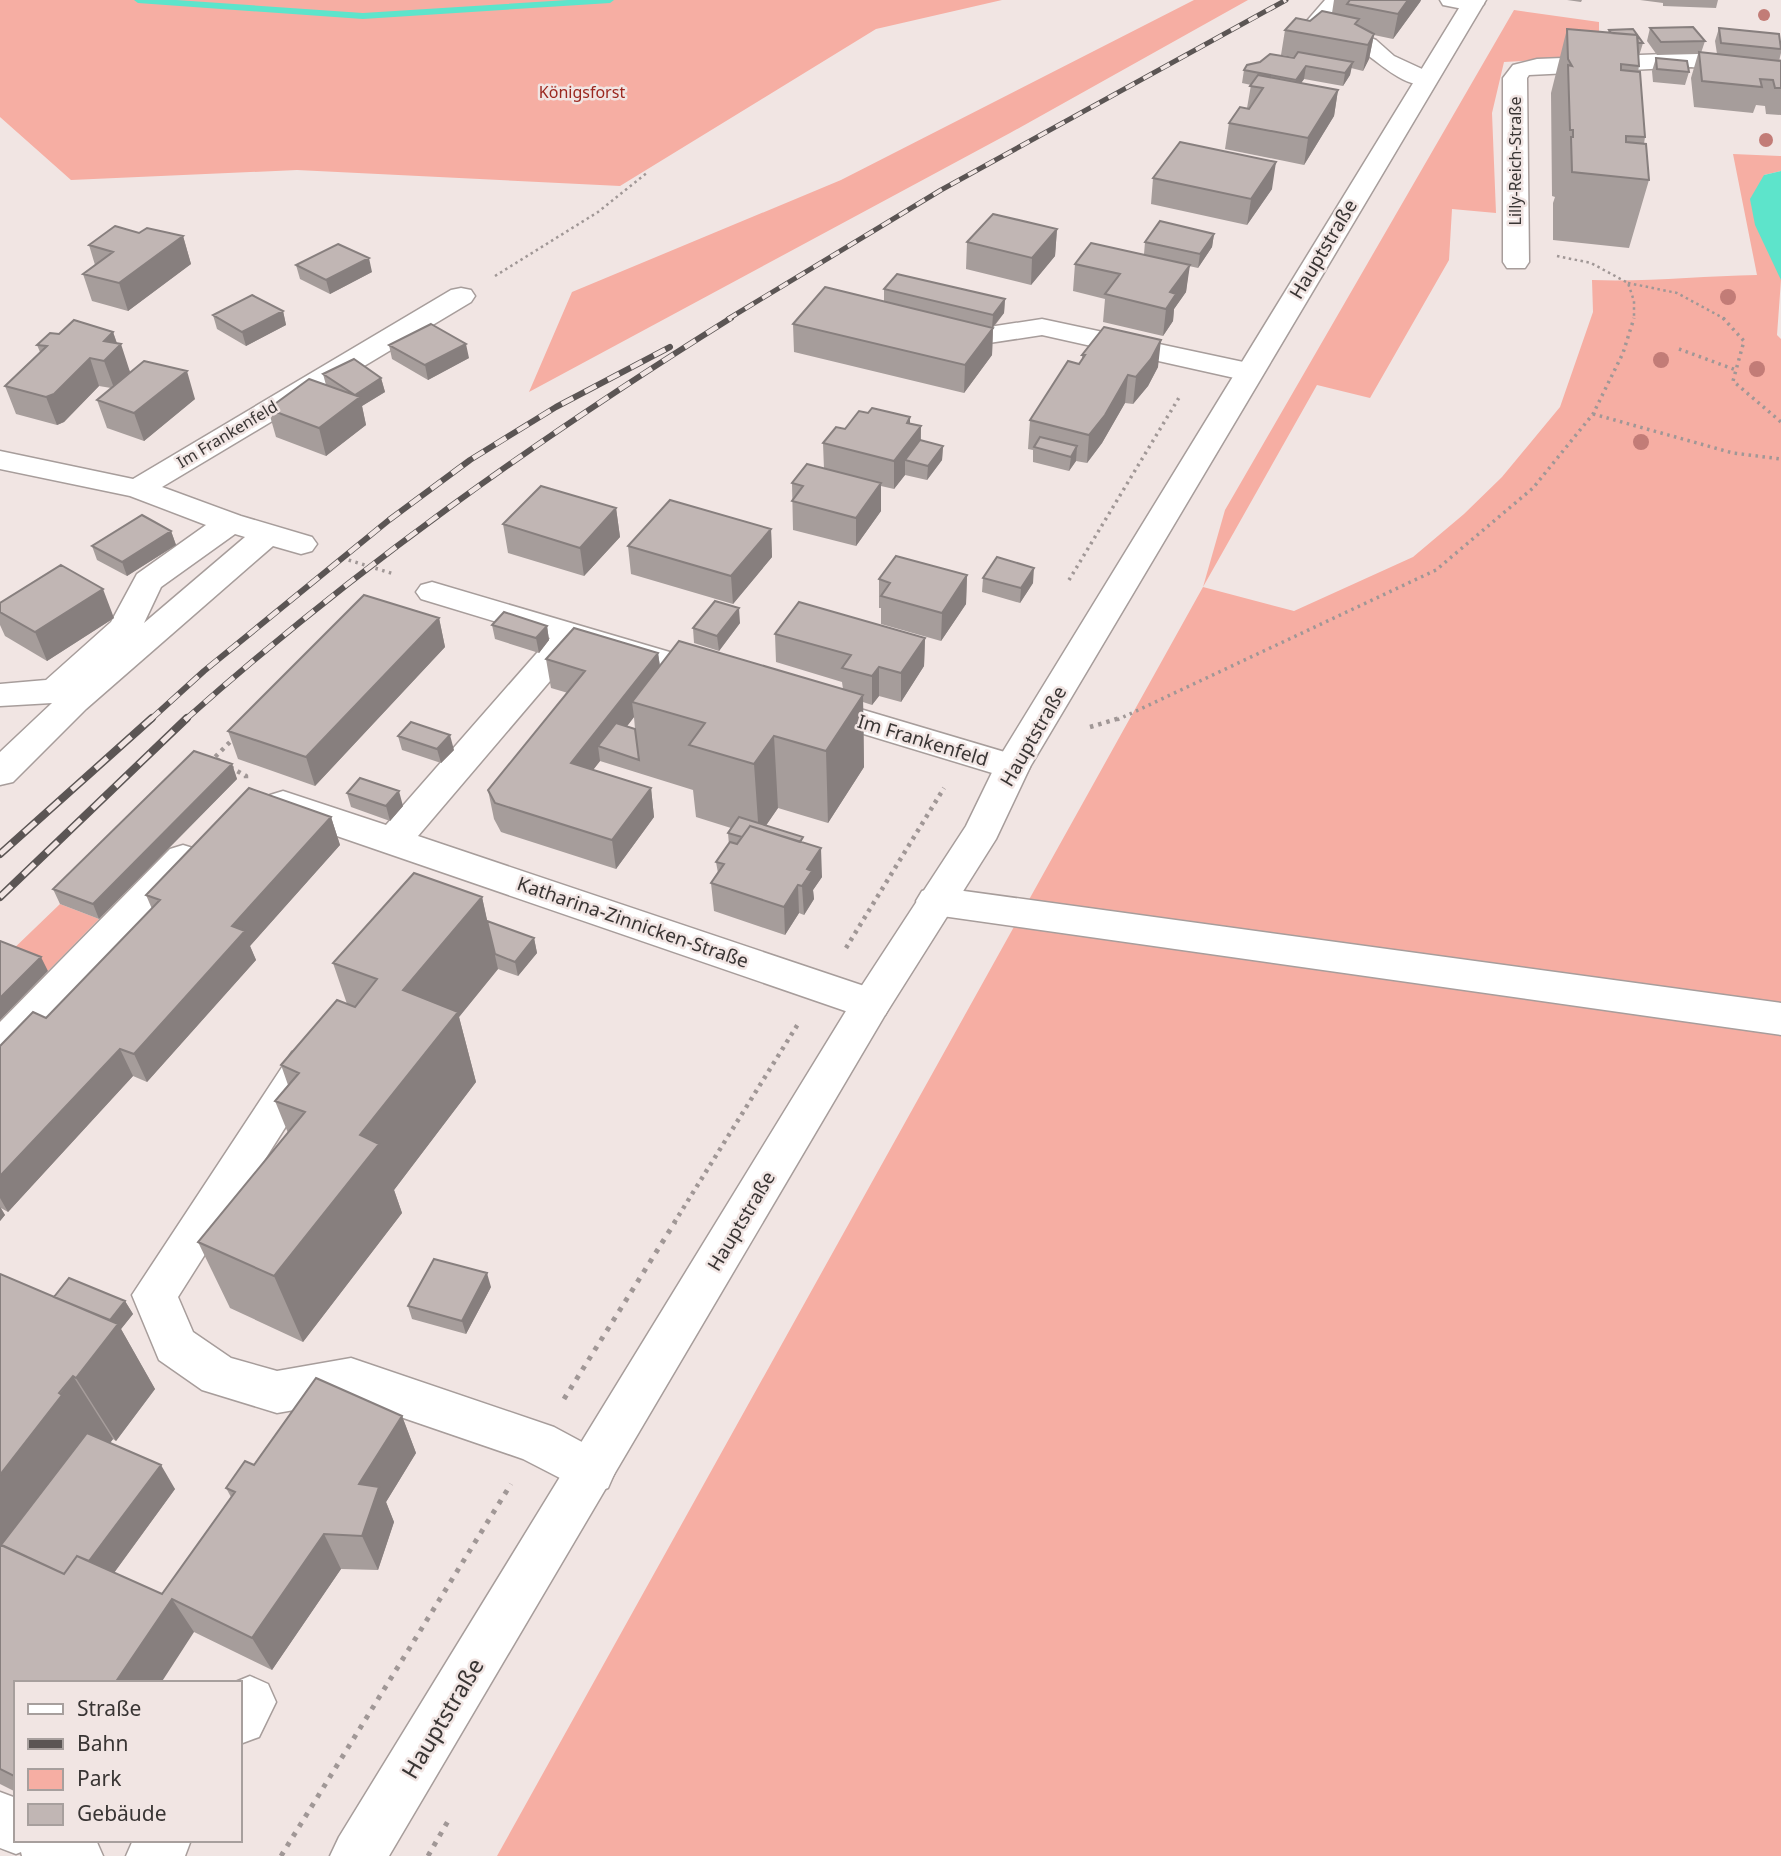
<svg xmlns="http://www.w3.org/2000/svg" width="1781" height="1856" font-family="'Noto Sans',sans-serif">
  <rect width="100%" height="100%" fill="#f1e5e3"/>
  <path fill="#f6aea3" d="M0,0H1002L876,29L620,186L297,170L71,180L0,117Z
    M1194,0H1248L1010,133L529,392L572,292L841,180Z
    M1514,10L1599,22V39L1609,56L1504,62L1492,113L1496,213L1452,209L1449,260L1370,398L1317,385L1203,587L1294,611L1413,557L1464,514L1502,477L1560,407L1593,312L1592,280C1647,282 1702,276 1757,275L1733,154L1781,156V171L1764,175L1781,280L1777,335L1781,339V1856H497L1203,587L1225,510Z
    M60,904L99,919L48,971L7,955Z"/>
  <path fill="#5de4cb" d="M1781,171V280L1755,225L1750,199L1764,175Z"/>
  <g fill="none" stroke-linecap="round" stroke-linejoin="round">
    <path fill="#5de4cb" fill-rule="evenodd" d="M134,0H176L363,13L568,0H614L610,3L363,19L138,3Z"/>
    <g stroke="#a79d9b" stroke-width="3">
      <path id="minor" d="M1325,0H1348L1330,21L1376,40L1394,56L1433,74L1437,79L1433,84C1406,91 1381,63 1360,50C1345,40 1325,35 1308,28L1305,23Z
        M1440,0H1481L1484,4L1473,11L1443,5Z
        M1691,53L1781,61V75L1691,67L1529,75L1527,78L1529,262L1525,268H1507L1503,262V78L1513,65L1537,59Z
        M461,288L471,290L475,296L471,302L162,487L241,516L312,537L317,544L312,551L301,554L273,546L86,709L13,782L0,785V752L52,703L0,706V684L46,680L111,622L137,574L206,525L130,496L0,469V451L133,479L451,290ZM235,534L245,537L144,623L161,587Z
        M943,317L989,327L1042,319L1248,363L1258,366L1262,372L1258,378L1248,381L1042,335L989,343L933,331L929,325L933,319Z
        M432,582L724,668L729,676L724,684L712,687L579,647L418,836L885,993L891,1004L885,1015L871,1019L857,1015L270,813L265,804L270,795L283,791L386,825L550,638L421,599L416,592L421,585Z
        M813,695L1025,758L1030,767L1025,776L1012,779L801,715L796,707L801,699Z
        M183,845L196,849L202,858L196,867L14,1059L0,1064V1022L170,849Z
        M935,887L1781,1003V1035L935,915L922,911L916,901L922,891Z
        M306,1047L320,1052L326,1063L178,1297L193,1332L231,1358L277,1371L351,1358L554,1427L608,1456L615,1472L608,1488L591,1494L523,1459L351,1400L277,1413L202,1390L159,1360L132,1295L292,1052Z
        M250,1676L268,1684L276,1702L259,1737L240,1744V1683H233Z
        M0,1792L16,1798V1840H96L103,1856H22L21,1852L16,1854L0,1848Z
        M133,1840H191L185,1856H126Z"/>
    </g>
    <g stroke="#a79d9b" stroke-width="3">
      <path id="major" d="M1464,0H1486L1030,767L996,839L885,1015L389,1856H330L339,1837L857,993L966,826L999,758Z"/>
    </g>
    <path stroke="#a09796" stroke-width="2.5" stroke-dasharray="2.5 3.5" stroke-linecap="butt" d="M1557,256L1591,263L1628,283L1634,301V319
      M495,276L598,212L648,172
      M1628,283L1677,293L1725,319"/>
    <path stroke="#a09796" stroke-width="3.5" stroke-dasharray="2.5 4.5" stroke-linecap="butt" d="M1723,318L1744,341L1733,381L1781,422
      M1679,349L1736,370
      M1593,414L1733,453L1781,459
      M342,558L394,574
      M1069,580L1180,396
      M1117,720L1436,570L1533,488L1593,414L1623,353L1634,318"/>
    <path stroke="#a09796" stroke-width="4.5" stroke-dasharray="3.5 5" stroke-linecap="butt" d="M1090,727L1120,718
      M220,761L214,758L233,739
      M230,767L246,776V781
      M846,948L944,788
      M674,1223L798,1024"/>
    <path stroke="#a09796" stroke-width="5" stroke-dasharray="4.5 7" stroke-linecap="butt" d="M564,1399L675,1222
      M281,1856L511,1484
      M428,1856L448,1821"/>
    <use href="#minor" fill="#fff" fill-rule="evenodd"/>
    <use href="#major" fill="#fff" fill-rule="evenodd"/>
    <g stroke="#5b5554" stroke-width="5">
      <path id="rail-far2" d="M728,319L941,190L1286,0"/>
    </g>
    <g stroke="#5b5554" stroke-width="6">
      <path id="rail-far1" d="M150,720L204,671L389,520L470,460L556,407L670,347
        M185,720C355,568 539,438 731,318"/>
    </g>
    <g stroke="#5b5554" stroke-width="8">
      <path id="rail" d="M0,854L152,718
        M0,897L187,718"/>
    </g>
    <use href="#rail-far2" stroke="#f1e5e3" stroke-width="3.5" stroke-dasharray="10" stroke-linecap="butt"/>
    <use href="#rail-far1" stroke="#f1e5e3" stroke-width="4.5" stroke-dasharray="13" stroke-linecap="butt"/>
    <use href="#rail" stroke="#f1e5e3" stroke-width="5" stroke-dasharray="16" stroke-linecap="butt"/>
  </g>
  <g fill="#c27c77">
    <circle cx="1764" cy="15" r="6"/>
    <circle cx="1766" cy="140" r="7"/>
    <circle cx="1728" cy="297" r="8"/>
    <circle cx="1661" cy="360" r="8"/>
    <circle cx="1757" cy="369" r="8"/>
    <circle cx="1641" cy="442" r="8"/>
  </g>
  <path fill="#a69d9b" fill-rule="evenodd" d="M1334,0H1421L1420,2L1393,39L1374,35L1369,59L1363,71L1351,68L1350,75L1343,86L1304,79L1301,83L1338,90L1334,116L1304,165L1225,149L1229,123L1247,108L1251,85L1242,83L1244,70L1294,58V57L1281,55L1285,30L1332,13Z
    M1567,0H1582L1581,2Z
    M1640,0H1718L1716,8L1663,6V3Z
    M1650,28L1705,41L1701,53L1717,54L1715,41L1719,28L1781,42V53L1779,61H1781V115L1766,114L1765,106L1756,105L1753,113L1694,107L1691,78L1698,54L1657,55L1647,41Z
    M1567,29L1608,33L1609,30L1643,43L1639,56V66L1638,72L1645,137L1644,144L1649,180L1629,248L1553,240V203L1555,197L1552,196L1551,93Z
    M1656,58L1689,72L1685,85L1653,82L1652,71Z
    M1153,178L1272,189L1247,225L1151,204Z
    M1057,229L1055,256L1031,285L966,269L967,242Z
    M139,233L183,236L191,264L128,311L92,301L83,274L95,265L89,245Z
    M1214,234L1212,247L1198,268L1189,266L1186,292L1174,309L1173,321L1163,336L1103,322L1105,299L1073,291L1075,264L1144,254L1145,242Z
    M296,265L372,272L330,294L300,279Z
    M884,289L1005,299L1004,313L993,328L992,355L964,393L794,352L793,324L884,301Z
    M283,311L286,325L246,346L217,329L213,315Z
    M113,332L117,343L130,372L124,377L195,399L144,441L107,428L97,400L111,388L99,386L64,422L57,425L16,414L5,386L40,352L37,345L59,334Z
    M389,345L469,358L428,380L392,359Z
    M1082,355L1158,367L1148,386L1133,404L1125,403L1102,443L1087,463L1076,461L1069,471L1033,462V450L1028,449L1030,420L1082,360Z
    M323,374L381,378L385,392L362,406L366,425L326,456L276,437L268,409L326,385Z
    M868,413L910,417V424L921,426V440L943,446L942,460L927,480L905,475L894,489L881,486V511L856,546L793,530L792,483L824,469L823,443Z
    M616,508L620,537L584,576L508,553L503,524Z
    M771,529L772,557L733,604L631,574L628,546Z
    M171,531L176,545L127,576L97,560L92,546Z
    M967,575L966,604L941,641L881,624V608H879V579Z
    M983,578L1033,583L1020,603L982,592Z
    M0,603L114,618L47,661L5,636L0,625Z
    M439,618L445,647L315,786L238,759L228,731Z
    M740,623L719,651L694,643L693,628Z
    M492,625L547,626L549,640L539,653L495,639Z
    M775,634L925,638L924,666L901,702L879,696L872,705L863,702L864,767L828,823L778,808L766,825L804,843L822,877L813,890L814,899L804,915L799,913L785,935L714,911L711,883L718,873L716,862L729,845L728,833L731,828L696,817L693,790L600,761L593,770L651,788L654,817L616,869L501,832L494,819L488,790L568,693L551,688L546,659L658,653L660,666L843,689L842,682L776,662ZM634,717L635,729L627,726Z
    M398,736L454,750L441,763L402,750Z
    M232,764L237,779L99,919L60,904L53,889Z
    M347,793L403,806L390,821L351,807Z
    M331,817L340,845L250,946L256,960L147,1082L133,1076L8,1212L1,1208L5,1215L0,1221V1046L46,1018L152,909L146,895Z
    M482,897L487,921L534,938L537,953L518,976L498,969L459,1017L476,1082L394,1190L402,1213L303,1342L230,1308L198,1242L288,1133L275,1101L288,1085L281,1065L347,1004L333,963Z
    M0,1274L54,1297L125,1301L133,1314L121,1329L155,1389L116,1441L113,1439L110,1443L175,1489L114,1573L162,1594L231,1497L226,1488L254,1465L402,1416L416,1453L386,1502L394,1522L378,1570L341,1569L272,1670L194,1632L16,1683V1792L0,1784Z
    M491,1287L466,1334L412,1319L408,1306Z"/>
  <path fill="#877f7e" d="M1408,0H1421L1420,2L1393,39L1398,14Z
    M1374,34L1369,59L1363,71L1368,45Z
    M1353,62L1350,75L1343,86L1345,73Z
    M1306,66L1304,79L1294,93L1296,80Z
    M1338,90L1334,116L1304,165L1308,138Z
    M1276,162L1272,189L1247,225L1251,199Z
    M1057,229L1055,256L1031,285L1032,258Z
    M1214,234L1212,247L1198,268L1200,254Z
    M183,236L191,264L128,311L119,283Z
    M369,258L372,272L330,294L326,280Z
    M1190,265L1186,292L1174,309L1173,321L1163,336L1166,309L1170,292Z
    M1005,299L1004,313L992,328L993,315Z
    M283,311L286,325L246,346L242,332Z
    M993,328L992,355L964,393L965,365Z
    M113,332L118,347L121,344L130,372L114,388L104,361V341Z
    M1161,340L1158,367L1148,386L1133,404L1136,377Z
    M466,344L469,358L428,380L425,365Z
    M90,358L99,386L64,422L57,425L46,397Z
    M187,371L195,399L144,441L134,413Z
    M1128,375L1125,403L1102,443L1087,463L1089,435Z
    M381,378L385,392L362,406L366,425L326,456L319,428L355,395Z
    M910,417V440L921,426L920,454L905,460V475L894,489V461L907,423Z
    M943,446L942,460L927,480L928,466Z
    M1077,446L1076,461L1069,471L1071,457Z
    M881,483V511L856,546V518Z
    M616,508L620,537L584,576L580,548Z
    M771,529L772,557L733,604L731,576Z
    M171,531L176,545L127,576L122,562Z
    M1034,568L1033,583L1020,603L1021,588Z
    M967,575L966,604L941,641L942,613Z
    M103,589L114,618L47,661L35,632Z
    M739,608L740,623L719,651L717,636Z
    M439,618L445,647L315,786L306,757Z
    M547,626L549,640L539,653L536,638Z
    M925,638L924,666L901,702V673Z
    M658,653L662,681L632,702L634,717L609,750L598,746L600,761L576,792L571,763Z
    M879,667V696L872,705V676Z
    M863,695L864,767L828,823L826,751Z
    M450,735L454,750L441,763L437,749Z
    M774,736L778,808L759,836L754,764Z
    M232,764L237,779L99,919L93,904Z
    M651,788L654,817L616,869L612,840Z
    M399,791L403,806L390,821L386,806Z
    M331,817L340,845L250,946L256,960L147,1082L134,1054L232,926Z
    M821,848L822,877L813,890L814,899L804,915L802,886L807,869Z
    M798,885L799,913L785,935L784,907Z
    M482,897L498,969L459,1017L476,1082L394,1190L402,1213L303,1342L274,1276L403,990Z
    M534,938L537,953L518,976L515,962Z
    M41,957L48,971L0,1020V998Z
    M120,1049L133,1076L8,1212L0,1198V1176Z
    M0,1207L5,1215L0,1221Z
    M487,1273L491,1287L466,1334L462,1321Z
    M125,1301L133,1314L121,1329L155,1389L116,1441L76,1378L86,1350Z
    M73,1376L113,1439L101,1455L0,1551V1475Z
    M402,1416L416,1453L386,1502L394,1522L378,1570L362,1536L359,1484Z
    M161,1465L175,1489L89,1607L72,1584Z
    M324,1534L341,1569L272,1670L252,1638Z
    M172,1599L194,1632L161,1683H115Z"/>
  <path fill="#c1b6b4" stroke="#877f7e" stroke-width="2" d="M1350,0H1408L1398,14L1347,4Z
    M1322,11L1359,19L1355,24L1374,34L1368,45L1285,30L1296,18L1310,21Z
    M1693,27L1705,41L1661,42L1650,28Z
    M1719,28L1779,34L1781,49L1721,43Z
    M1567,29L1637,35L1639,66L1621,64V70L1640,72L1645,137L1626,136V142L1646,144L1649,180L1572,172L1571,137H1573V130H1570L1568,65L1572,66L1568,59Z
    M1633,29L1643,43H1638L1637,35L1611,33L1609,30Z
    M1298,52L1353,62L1345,73L1306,66L1296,80L1244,70L1247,65L1260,62L1270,54L1294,58Z
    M1699,52L1781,61V88H1775L1773,80L1760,79L1762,87L1702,81Z
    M1656,58L1687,61L1689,72L1657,69Z
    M1258,75L1338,90L1308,138L1229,123L1240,107L1249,109L1263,88L1250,86Z
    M1180,142L1276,162L1251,199L1153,178Z
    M993,214L1057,229L1032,258L967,242Z
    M1160,221L1214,234L1200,254L1145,242Z
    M115,226L139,233L147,228L183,236L119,283L83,274L113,252L89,245Z
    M1091,243L1190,265L1170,292L1176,294L1166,309L1105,294L1120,274L1075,264Z
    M338,244L369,258L326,280L296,265Z
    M897,274L1005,299L993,315L884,289Z
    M825,287L993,328L965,365L793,324Z
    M252,295L283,311L242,332L213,315Z
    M74,320L113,332L104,341L121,344L104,361L90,358L54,394L46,397L5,386L47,346L37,345L50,333L59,334Z
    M431,324L466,344L425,365L389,345Z
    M1104,327L1161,340L1151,359L1136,377L1128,375L1105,415L1089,435L1030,420L1068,361L1079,364L1085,355H1082Z
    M354,359L381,378L355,395L323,374Z
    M144,361L187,371L134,413L97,400Z
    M309,379L360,397L319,428L268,409Z
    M872,408L910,417L907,423L921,426L894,461L823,443L836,427L845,429L859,411L868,413Z
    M1040,437L1077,446L1071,457L1034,447Z
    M920,440L943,446L928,466L905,460Z
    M807,464L881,483L856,518L792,501L803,486L792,483Z
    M541,486L616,508L580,548L503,524Z
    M670,500L771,529L731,576L628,546Z
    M142,515L171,531L122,562L92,546Z
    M896,556L967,575L942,613L881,596L890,583L879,579Z
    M997,557L1034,568L1021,588L983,578Z
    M61,565L103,589L35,632L0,612V603Z
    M364,595L439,618L306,757L228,731Z
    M715,601L739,608L717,636L693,628Z
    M799,602L925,638L901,673L879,667L872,676L842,668L851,655L775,634Z
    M504,612L547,626L536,638L492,625Z
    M574,628L658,653L571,763L651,788L612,840L495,803L488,790L585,671L546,659Z
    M679,641L863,695L826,751L774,736L754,764L689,745L705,723L632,702Z
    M411,722L450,735L437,749L398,736Z
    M616,723L635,729L639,760L598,746Z
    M194,751L232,764L93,904L53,889Z
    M360,778L399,791L386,806L347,793Z
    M249,788L331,817L232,926L245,931L134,1054L120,1049L0,1176V1046L33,1012L46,1018L160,900L146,895Z
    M739,817L803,837L800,842L750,826L742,837L728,833Z
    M750,826L821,848L807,869L812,871L802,886L798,885L784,907L711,883L724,864L716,862L730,842L737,844Z
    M414,873L482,897L403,990L458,1012L360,1135L379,1144L274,1276L198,1242L305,1112L275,1101L299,1073L281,1065L337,1000L355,1007L377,979L333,963Z
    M487,921L534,938L515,962L495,954Z
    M0,941L41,957L0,998Z
    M434,1259L487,1273L462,1321L408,1306Z
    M0,1274L118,1324L76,1378L73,1376L59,1393L62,1395L0,1475Z
    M69,1278L125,1301L110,1320L54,1297Z
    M316,1378L402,1416L359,1484L379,1487L362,1536L324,1534L252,1638L172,1599L115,1683H16V1777L0,1769V1544L64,1574L77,1556L162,1594L235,1492L226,1488L245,1461L254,1465Z
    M87,1433L161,1465L89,1561L77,1556L64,1574L1,1545Z"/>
  <g text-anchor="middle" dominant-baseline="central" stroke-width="5" stroke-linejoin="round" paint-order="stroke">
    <g font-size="16" fill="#9b271f" stroke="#f1e5e3">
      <text x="582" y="92">Königsforst</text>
    </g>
    <g font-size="16" fill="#393534" stroke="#f1e5e3">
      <text transform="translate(1515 161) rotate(-90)">Lilly-Reich-Straße</text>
      <text transform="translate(227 434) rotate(-31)">Im Frankenfeld</text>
    </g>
    <g font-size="19" fill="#393534" stroke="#f1e5e3">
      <text transform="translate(1323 249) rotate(-59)">Hauptstraße</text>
      <text transform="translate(1033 736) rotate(-60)">Hauptstraße</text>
      <text transform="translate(923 740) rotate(17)">Im Frankenfeld</text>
      <text transform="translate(633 922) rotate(19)">Katharina-Zinnicken-Straße</text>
      <text transform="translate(741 1221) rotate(-59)">Hauptstraße</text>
    </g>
    <g font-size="23" fill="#393534" stroke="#f1e5e3">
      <text transform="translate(442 1718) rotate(-59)">Hauptstraße</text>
    </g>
  </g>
  <rect x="14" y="1681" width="228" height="161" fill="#f1e5e3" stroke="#a79f9d" stroke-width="2"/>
  <rect x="28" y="1704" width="35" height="10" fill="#ffffff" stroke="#a79f9d" stroke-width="2"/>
  <text x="77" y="1716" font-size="21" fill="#393534">Straße</text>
  <rect x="28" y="1739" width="35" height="10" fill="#5b5554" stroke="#a79f9d" stroke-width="2"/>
  <text x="77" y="1751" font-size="21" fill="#393534">Bahn</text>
  <rect x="28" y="1769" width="35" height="21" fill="#f6aea3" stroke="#a79f9d" stroke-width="2"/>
  <text x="77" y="1786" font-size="21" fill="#393534">Park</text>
  <rect x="28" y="1804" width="35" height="21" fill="#c1b6b4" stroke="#a79f9d" stroke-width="2"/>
  <text x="77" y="1821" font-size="21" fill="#393534">Gebäude</text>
</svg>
